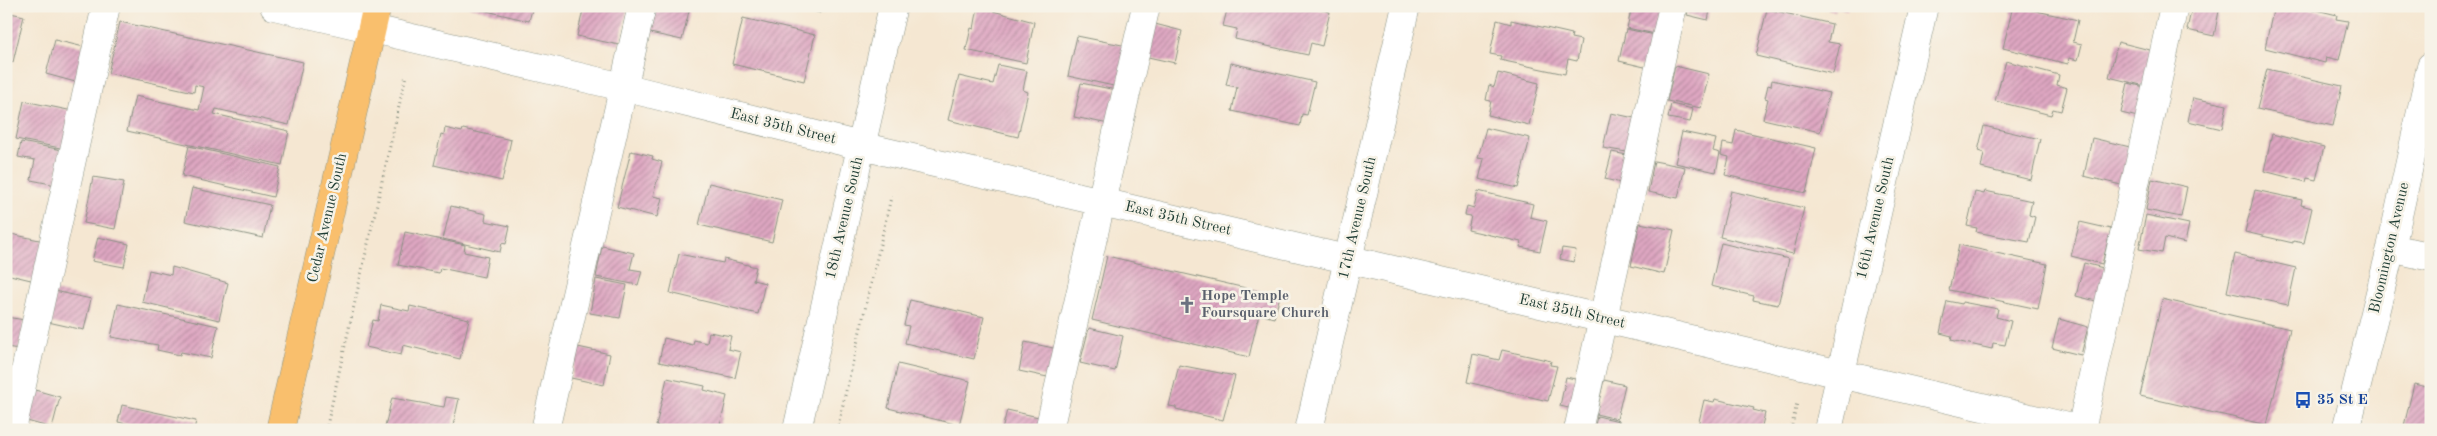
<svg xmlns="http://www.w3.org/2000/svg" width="2437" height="436" font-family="'Old Standard TT',serif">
  <defs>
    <pattern id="building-hatch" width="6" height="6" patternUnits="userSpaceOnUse" patternTransform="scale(1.25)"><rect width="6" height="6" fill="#dfa7c2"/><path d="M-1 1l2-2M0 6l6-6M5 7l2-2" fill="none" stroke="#b4899e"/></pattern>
  </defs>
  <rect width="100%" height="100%" fill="#f7f3e8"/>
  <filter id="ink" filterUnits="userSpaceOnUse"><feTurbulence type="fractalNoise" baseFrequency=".02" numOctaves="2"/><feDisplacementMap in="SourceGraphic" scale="10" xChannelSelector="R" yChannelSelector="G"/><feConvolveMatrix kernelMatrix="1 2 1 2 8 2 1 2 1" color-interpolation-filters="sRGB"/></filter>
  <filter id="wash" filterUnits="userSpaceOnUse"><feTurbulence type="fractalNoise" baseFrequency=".0096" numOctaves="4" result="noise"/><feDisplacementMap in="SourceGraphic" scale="20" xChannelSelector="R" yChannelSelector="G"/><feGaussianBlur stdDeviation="1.12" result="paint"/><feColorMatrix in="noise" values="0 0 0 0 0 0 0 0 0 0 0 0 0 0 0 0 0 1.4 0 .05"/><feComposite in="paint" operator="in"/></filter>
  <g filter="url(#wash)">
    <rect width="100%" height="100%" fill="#f5e7d2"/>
    <g id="blocks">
      <path fill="url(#building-hatch)" d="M465,6H533L529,21Z
        M584,6H628L619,45L577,36Z
        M656,6L690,7L682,40L650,33Z
        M795,6H822L820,13Z
        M1228,6H1318V9L1330,12L1322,46L1311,43L1308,55L1235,39L1237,29L1223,26Z
        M1558,6H1573L1572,10Z
        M1632,6H1667L1660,35L1627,28Z
        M1689,6H1711L1708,20L1687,15Z
        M1818,6H1848L1847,10L1836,7L1835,11Z
        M2013,6L2078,20L2073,42L2082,44L2078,60L2069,58L2068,64L2003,48Z
        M2192,6H2220L2214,36L2187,30Z
        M2274,6H2300L2337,15L2336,19L2348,21L2339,60L2326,57L2325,63L2265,48Z
        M978,7L1034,22L1026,63L966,50L971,28L974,29Z
        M1767,9L1832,24L1828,42L1840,44L1833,74L1756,56Z
        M6,12L24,16L13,62L6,60Z
        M743,18L815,35L804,81L732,64Z
        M1497,20L1511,24V20L1572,34L1571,38L1581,40L1577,61L1568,59L1565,74L1500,60L1501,56L1490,54Z
        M120,22L303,62L289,125L216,109L214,114L289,131L282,165L127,131L135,96L199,110L204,87L195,85L194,92L108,73Z
        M1155,24L1182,31L1175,63L1148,57Z
        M1626,29L1660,36L1653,69L1619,61Z
        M1077,36L1127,46L1118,87L1068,76Z
        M55,40L88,48L79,83L46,74Z
        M2118,42L2158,52L2149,87L2109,77Z
        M2006,61L2059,75L2057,85L2067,88L2061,111L2053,109L2051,115L1995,101Z
        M1231,63L1315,82L1307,115L1302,114L1300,126L1232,111L1237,87L1226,85Z
        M998,65L1027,71L1023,90L1028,92L1018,137L948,120L959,76L993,84Z
        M1675,66L1709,74L1701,108L1667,101Z
        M2267,69L2342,86L2333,126L2257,109Z
        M1498,73L1539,83L1529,125L1488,115L1491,101L1486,100L1489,85L1494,87Z
        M1772,80L1829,93L1820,132L1763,119L1768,99L1765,98L1768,85L1771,86Z
        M1081,83L1116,90L1109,124L1074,117Z
        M2128,83L2149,88L2142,118L2121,113Z
        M2193,98L2227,105L2222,129L2188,121Z
        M24,101L73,111L65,149L16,139Z
        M1671,104L1693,109L1690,122L1668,118Z
        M1611,113L1639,119L1632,153L1603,148Z
        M1984,126L2040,139L2031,180L1981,168L1984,153L1978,151Z
        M445,128L462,132L463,129L511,140L502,181L434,165L441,134L444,135Z
        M1486,128L1530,138L1518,188L1479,179L1484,159L1478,158Z
        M1736,130L1816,148L1806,193L1725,175L1729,157L1721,155L1723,143L1733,145Z
        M1682,132L1716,139L1713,151L1720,153L1716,172L1675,163Z
        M2272,134L2324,147L2316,180L2307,178L2306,182L2264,171Z
        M2092,138L2130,147L2121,185L2084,176Z
        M21,142L62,150L56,185L31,180L35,160L18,157Z
        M189,146L280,167L273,197L182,176Z
        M631,151L653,156L652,159L662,162L653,196L662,198L657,217L617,207Z
        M1612,152L1632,156L1625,184L1605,179Z
        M1654,161L1685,167L1678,198L1648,192Z
        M93,177L124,182L115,229L84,223Z
        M2152,179L2187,187L2181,217L2146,210Z
        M709,183L782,200L772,242L699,225Z
        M192,188L270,205L263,238L185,221Z
        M2255,190L2302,200L2301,205L2312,208L2304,243L2293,241V243L2245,232Z
        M1478,191L1533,204L1530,217L1547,221L1540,251L1520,247L1521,242L1468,230L1471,216L1465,215L1467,206L1474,208Z
        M1731,191L1804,208L1793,254L1720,237Z
        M1985,191L2032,201L2029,215L2035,217L2029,242L1976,232L1977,228L1967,226L1975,192L1984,194Z
        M451,206L486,214L485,221L510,226L506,244L502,243L500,252L443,239Z
        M2146,215L2189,224L2185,243L2165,238L2162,253L2139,249Z
        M2080,222L2111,229L2102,264L2071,256Z
        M1640,223L1674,230L1664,274L1631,266Z
        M405,232L465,245L464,252L488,257L484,277L440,268L439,273L398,265Z
        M6,233L44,241L35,281L6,274Z
        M98,237L129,244L124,267L92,261Z
        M1721,243L1789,259L1778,305L1753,300L1754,296L1711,286Z
        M1959,245L2047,264L2038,309L1949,290Z
        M602,246L634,253L630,269L642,271L638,285L596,277Z
        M1562,248L1576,250L1574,262L1560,259Z
        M679,254L723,263L724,259L756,267L753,280L765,283L758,314L670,293Z
        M2235,254L2296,268L2288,305L2227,292Z
        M1107,256L1280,296L1274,318L1259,314L1249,357L1092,320Z
        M2084,263L2107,269L2100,302L2076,296Z
        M172,267L228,283L219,320L142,302L149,270L171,275Z
        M596,279L627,285L620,318L590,313Z
        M55,291L91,299L84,330L48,322Z
        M2162,299L2290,329L2267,425L2140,396Z
        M910,300L984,317L974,359L905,343L909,326L904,325Z
        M1947,301L1962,304V302L1998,309L1996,317L2011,321L2005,345L1993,343L1992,349L1951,340L1952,336L1940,333Z
        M118,304L218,326L211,358L181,352L180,355L157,350L158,345L111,337Z
        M381,305L409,311L410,306L469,319L460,359L403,345L401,355L366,347L373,320L378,321Z
        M6,317L25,320L19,349L6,347Z
        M2059,319L2088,327L2081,355L2052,348Z
        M1089,328L1123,336L1115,371L1080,363Z
        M709,332L731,336L728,349L741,352L735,378L659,362L664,338L693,345L694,340L707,343Z
        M1025,342L1058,349L1052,378L1019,371Z
        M578,347L610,354L604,385L571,378Z
        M1502,350L1551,361L1550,365L1557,366L1548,401L1467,382L1473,354L1499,360Z
        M898,364L970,381L959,425L888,408Z
        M1179,365L1235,376L1223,420L1176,409V407L1169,406Z
        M6,366L11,367L7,385H6Z
        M1566,377L1584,381L1577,410L1560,406Z
        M667,378L705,386L704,390L727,396L719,430H673L656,426Z
        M1604,380L1625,385L1617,419L1596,414Z
        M2414,384L2431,388V430H2403Z
        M35,390L60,397L52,428L27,421Z
        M446,397L459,399L452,430H384L392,398L444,407Z
        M1715,399L1754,408L1753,410L1765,413L1761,430H1697L1704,400L1714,402Z
        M122,405L196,421L194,430H126L127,424L118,422Z
        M1007,410L1043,418L1040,430H1002Z
        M1597,416L1619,421L1618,430H1594Z
        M1067,426L1082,429V430H1066Z"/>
    </g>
  </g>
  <g filter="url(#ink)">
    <use href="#blocks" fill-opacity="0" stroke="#8a9283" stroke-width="1"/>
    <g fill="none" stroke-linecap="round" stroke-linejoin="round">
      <g stroke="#8a9283" stroke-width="29">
        <path id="minor" d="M274,6L623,87L861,146L2081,430
          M2391,248L2431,257
          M12,430L106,6
          M545,430L642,6
          M797,430L893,6
          M1049,430L1146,6
          M1309,430L1406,6
          M1578,430L1673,6
          M1828,430L1924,6
          M2081,430L2174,6
          M2346,430L2391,248L2431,66"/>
      </g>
      <g stroke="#8a9283" stroke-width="29">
        <path id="major" d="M280,430L377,6"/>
      </g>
      <path stroke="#8a9283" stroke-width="3" stroke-dasharray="1 4" stroke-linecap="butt" d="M326,430L406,75
        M837,430L892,193
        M1791,430L1797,403"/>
      <use href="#minor" stroke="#fff" stroke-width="28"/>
      <use href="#major" stroke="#f9bf6d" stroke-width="28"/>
    </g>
  </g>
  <defs>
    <g id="church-bare" transform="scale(1.35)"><path d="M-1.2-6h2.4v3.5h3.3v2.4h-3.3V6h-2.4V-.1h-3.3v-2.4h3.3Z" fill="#6b7280" stroke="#f7f3e8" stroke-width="2.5" paint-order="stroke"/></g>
    <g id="bus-bare" transform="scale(1.35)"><path d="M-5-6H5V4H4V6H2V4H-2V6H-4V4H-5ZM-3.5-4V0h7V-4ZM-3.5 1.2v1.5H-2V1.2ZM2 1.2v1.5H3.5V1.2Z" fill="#1a4fb4" stroke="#f7f3e8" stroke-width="2.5" paint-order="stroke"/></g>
  </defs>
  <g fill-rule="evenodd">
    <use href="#church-bare" x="1187" y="305"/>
    <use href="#bus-bare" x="2303" y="400"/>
  </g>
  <g text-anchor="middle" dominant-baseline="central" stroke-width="5" stroke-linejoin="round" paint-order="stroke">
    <g font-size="15" fill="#1f3d34" stroke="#f7f3e8">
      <text transform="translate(783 127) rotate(14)">East 35th Street</text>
      <text transform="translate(328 218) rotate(-77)">Cedar Avenue South</text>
      <text transform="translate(845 218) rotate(-77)">18th Avenue South</text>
      <text transform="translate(1358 218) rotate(-77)">17th Avenue South</text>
      <text transform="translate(1876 218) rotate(-77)">16th Avenue South</text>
      <text transform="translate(1178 219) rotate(13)">East 35th Street</text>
      <text transform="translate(2390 248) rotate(-77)">Bloomington Avenue</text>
      <text transform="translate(1572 312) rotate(13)">East 35th Street</text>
    </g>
    <g font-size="15" font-weight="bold" fill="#5b616d" stroke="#f7f3e8" text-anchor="start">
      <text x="1201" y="296">Hope Temple<tspan x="1201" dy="17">Foursquare Church</tspan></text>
    </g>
    <g font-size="15" font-weight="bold" fill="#164399" stroke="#f7f3e8" text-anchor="start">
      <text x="2317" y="400">35 St E</text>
    </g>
  </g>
  <rect width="2437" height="436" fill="none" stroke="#f7f3e8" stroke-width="25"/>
</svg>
